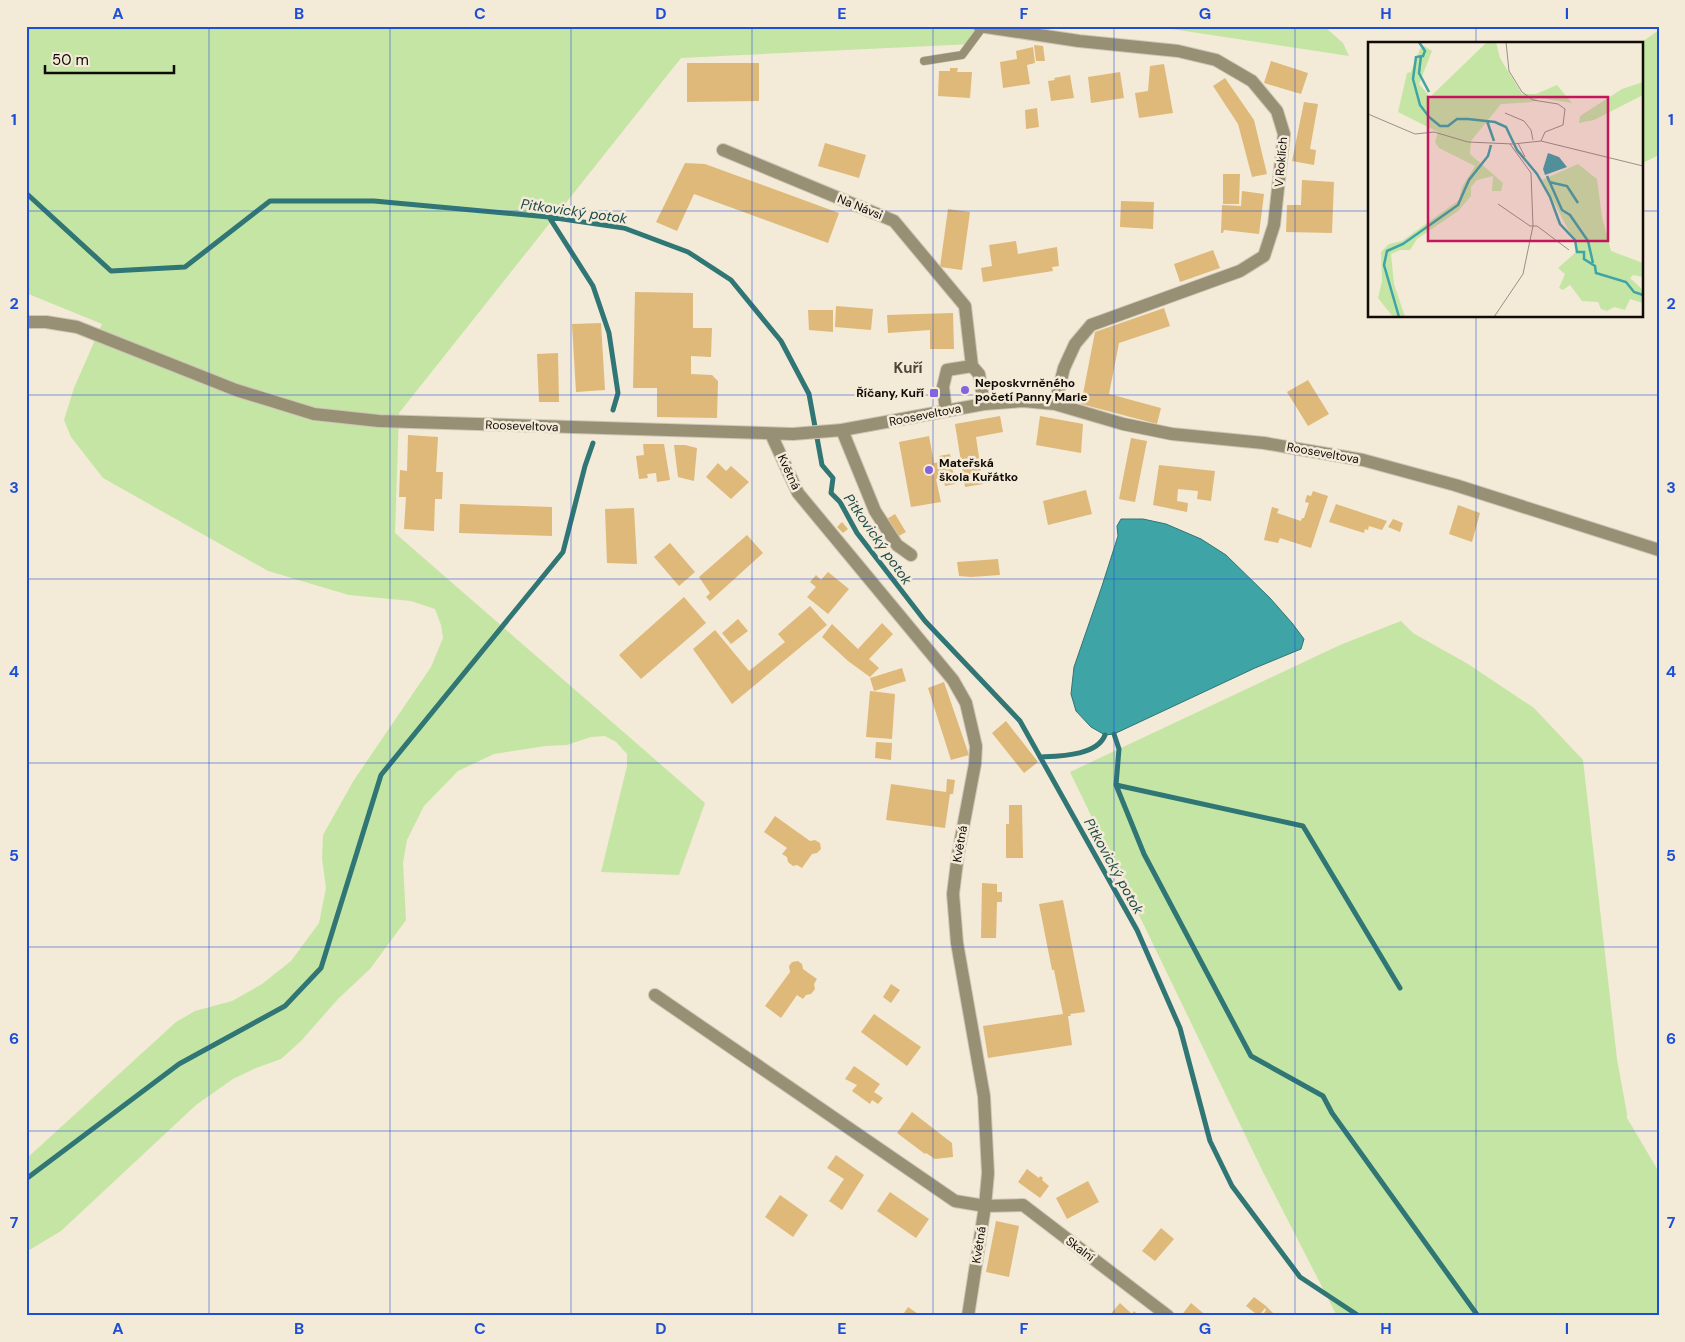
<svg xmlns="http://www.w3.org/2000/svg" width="1685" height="1342" font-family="'DM Sans',sans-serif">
  <rect width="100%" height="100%" fill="#f4ead8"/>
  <path fill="#c5e5a5" d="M26,26H986L973,44L681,58L399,413L395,533L705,803L679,875L601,872L627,766V754L616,742L605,736L591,737L567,745L546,746L494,754L458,771L424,806L407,840L403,863L406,920L370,969L338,999L301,1041L281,1059L256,1068L233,1079L196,1105L61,1231L26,1252V1159L176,1022L195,1011L232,1001L262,984L291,961L319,923L326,888L322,859L323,835L354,780L431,667L443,638L441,625L435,609L411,601L349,595L268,571L103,478L71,437L64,420L74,388L102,324L26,293Z
    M1152,26H1324L1343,43L1349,56Z
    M1659,30V155L1641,164V44H1639Z
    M1401,621L1413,633L1468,664L1534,708L1583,760L1617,1059L1627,1114V1118L1659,1172V1316H1337L1263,1172L1070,772L1340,645Z"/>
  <path fill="#3ea4a5" stroke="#307675" d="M1121,519H1143L1166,524L1201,539L1226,555L1270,598L1292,623L1304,639L1301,649L1255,668L1114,734L1105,735L1091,727L1076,711L1071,694L1074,667L1102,586L1118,536L1117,526Z"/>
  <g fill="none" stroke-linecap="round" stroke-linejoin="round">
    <path stroke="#307675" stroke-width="5" d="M26,193L111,271L185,267L270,201H374L549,217L624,228L688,252L731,280L781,341L809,394L822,465L833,478L831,493L840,502L857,533L925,621L1020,721L1137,930L1180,1028L1210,1141L1232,1186L1300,1277L1359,1316
      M549,217L593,286L609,333L618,393L613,410
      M1114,734L1119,749L1116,785L1144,854L1251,1056L1323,1096L1332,1113L1478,1316
      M1040,757C1059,756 1097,756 1105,735
      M1116,785L1303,826L1400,988
      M26,1179L179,1064L285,1006L321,968L381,775L563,552L585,466L593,443"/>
  </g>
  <path fill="#deb979" d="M1034,45L1043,46L1045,61H1036Z
    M1033,47L1035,63L1027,65L1030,84L1003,88L1000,62L1017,59L1016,51Z
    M1271,61L1308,73L1301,94L1264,83Z
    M687,63H759V101L687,102Z
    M1164,64L1173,113L1139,118L1135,93L1148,91L1150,66Z
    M950,68H958L957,72H972L970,98L938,96L939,71H950Z
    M1120,72L1124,98L1091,103L1088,77Z
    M1070,75L1074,98L1051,101L1048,81L1055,80L1054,78Z
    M1225,78L1254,120L1267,174L1252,177L1238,124L1213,86Z
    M1304,102L1318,104L1310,149L1316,150L1314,165L1292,161Z
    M1037,108L1039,127L1026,129L1025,110Z
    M825,143L866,155L859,178L818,166Z
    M685,163L705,164L839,213L828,243L694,194L677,231L656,222Z
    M1223,174H1240L1239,204H1223Z
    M1302,180L1334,182L1332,233L1286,232L1287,205H1301Z
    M1242,191L1264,194L1259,234L1224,230L1223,233H1221L1222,205L1241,206Z
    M1121,201L1154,202L1153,229L1120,227Z
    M948,209L970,212L962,270L940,267Z
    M1016,241L1018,254L1057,247L1059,266L1052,267L1053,271L983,282L981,268L992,266L989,245Z
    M1213,250L1220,268L1180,282L1174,264Z
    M635,292L693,293V328H712L711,357L691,356V374L712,375L718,381L717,418L657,417V388H633Z
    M836,306L873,309L871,330L835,327Z
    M1164,308L1170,326L1119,343L1109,394L1161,408L1157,424L1081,404L1095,332Z
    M808,310H833V332L809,330Z
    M953,313L954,349H930V330L888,333L887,315Z
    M601,323L605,390L576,392L572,324Z
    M558,353L559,402H539L537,354Z
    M1308,380L1329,414L1308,426L1287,392Z
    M1000,416L1003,432L976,437L983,484L965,487L955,424Z
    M1040,416L1083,424L1081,453L1036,445Z
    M408,435L438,437L436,472H443L442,499H435L434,531L404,529L406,497H399L400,470L407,471Z
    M929,436L934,463L940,462L939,456L950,454L955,484L945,486L943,477L936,479L941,502L911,507L899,442Z
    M1131,438L1147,441L1135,502L1119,499Z
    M643,444H664L670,480L657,482L656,473L647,474L648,478L639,479L636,456L644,455Z
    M674,445H685L697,448L694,481L678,477Z
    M718,463L726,471L731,466L749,482L731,499L706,477Z
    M1159,465L1215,471L1211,501L1197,499L1198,491L1178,489L1177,501L1188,503L1187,512L1153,505Z
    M1086,490L1092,514L1048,525L1043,501Z
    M1313,491L1328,496L1311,548L1280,538L1278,543L1264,540L1272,507L1279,509L1277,513L1301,521L1302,518H1304L1309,503L1305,502L1307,495L1311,496Z
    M460,504L552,507V536L459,533Z
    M1336,504L1387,521L1382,530L1369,526L1368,530L1365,529L1364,533L1329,522Z
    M1458,505L1480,513L1472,542L1449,534Z
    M634,508L637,564L607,563L605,509Z
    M895,514L906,532L897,537L887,519Z
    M1393,519L1403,523L1400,532L1388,527Z
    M842,522L848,529L843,533L837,527Z
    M747,535L763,553L710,601L706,597L710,593L699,577Z
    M670,543L695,572L679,586L654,557Z
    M998,559L1000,575L971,577L959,576L957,562Z
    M828,572L849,589L828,614L807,597L816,587L810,582L816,575L821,580Z
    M684,597L706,623L641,679L619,655Z
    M810,606L827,625L732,704L693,649L715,630L749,671L785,642L778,634Z
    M738,619L748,631L731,644L722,633Z
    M882,623L893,634L869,659L879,668L870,677L848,661L822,637L832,624L858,649Z
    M902,668L906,681L874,691L870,678Z
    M944,682L969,755L951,760L928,688Z
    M870,691L895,694L892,739L866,737Z
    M1006,721L1038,762L1024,773L992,733Z
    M876,742L892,743L891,760L875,758Z
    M947,779L955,780L953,794H950L945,828L886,820L891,784L946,792Z
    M1009,805H1022L1023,858H1006V824H1009Z
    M775,816L810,841L815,840L820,843L821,849L817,853L812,854L802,868L797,865L793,866L788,862L787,857L782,854L787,848L764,832Z
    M982,883L997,884V892H1002V902H997L996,938H981Z
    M1063,900L1085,1012L1070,1014L1071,1016H1068L1072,1045L988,1058L983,1026L1063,1014L1054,970H1052L1039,904Z
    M798,961L802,964L803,969L817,979L814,984L815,989L811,994L806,995L803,999L797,995L781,1018L765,1006L790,972L789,966L792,962Z
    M891,984L900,990L891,1003L883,997Z
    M874,1014L921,1047L907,1066L861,1032Z
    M854,1066L880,1084L874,1092L883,1098L878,1104L872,1100L870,1104L852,1091L857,1085L845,1079Z
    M912,1112L952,1143L953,1157L935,1159L926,1153L925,1154L897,1133Z
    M836,1155L864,1175L842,1210L829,1201L844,1179L827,1168Z
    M1027,1169L1039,1178L1040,1176L1043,1178L1042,1180L1049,1186L1040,1198L1018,1182Z
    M1088,1181L1099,1202L1067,1219L1056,1198Z
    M890,1192L929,1219L916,1238L877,1211Z
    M780,1195L808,1215L793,1237L765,1217Z
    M996,1221L1019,1226L1009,1277L986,1272Z
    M1161,1228L1174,1239L1155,1261L1142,1251Z
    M1254,1297L1266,1306L1276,1316H1262L1266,1310L1265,1308L1259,1316L1246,1306Z
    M1120,1303L1132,1314L1134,1311L1139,1316H1109Z
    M1191,1303L1203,1313L1200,1316H1181Z
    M908,1307L921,1316H902Z"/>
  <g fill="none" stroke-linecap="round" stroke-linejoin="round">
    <g stroke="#cfc6b6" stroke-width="9">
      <path id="service" d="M924,61L962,55L982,28"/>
    </g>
    <g stroke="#cfc6b6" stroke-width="14">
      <path id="minor" d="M723,150L894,221L965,306L972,366L979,374L984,404
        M946,411L943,387L947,370L972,366
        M842,430L875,511L897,545L911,555
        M655,995L955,1201L985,1206L1023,1205L1168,1316"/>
    </g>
    <g stroke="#cfc6b6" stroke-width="14">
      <path id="tertiary" d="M979,26L1079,41L1178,51L1216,60L1252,81L1277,111L1284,134L1274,225L1264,256L1240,271L1091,325L1075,344L1064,368L1055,404
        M26,322H46L77,327L236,390L314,414L379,421L793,434L842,430L984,404L1023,401L1055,404L1123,424L1172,434L1264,443L1363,460L1455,485L1659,550
        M771,434L798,493L953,680L966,703L976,746L975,764L958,854L953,894L957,943L984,1096L988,1173L985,1206L968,1316"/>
    </g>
    <use href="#service" stroke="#989074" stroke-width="8"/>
    <use href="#minor" stroke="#989074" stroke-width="12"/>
    <use href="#tertiary" stroke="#989074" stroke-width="12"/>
  </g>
  <path fill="none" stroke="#1d4ed8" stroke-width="1" stroke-opacity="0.55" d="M209,26V1316M390,26V1316M571,26V1316M752,26V1316M933,26V1316M1114,26V1316M1295,26V1316M1476,26V44M26,211H1369M1641,211H1659M1476,316V1316M26,395H1659M26,579H1659M26,763H1659M26,947H1659M26,1131H1659"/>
  <g fill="#8463de" stroke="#f4ead8" stroke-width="2">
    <circle cx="965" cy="390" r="5"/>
    <rect x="929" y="388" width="10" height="10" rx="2.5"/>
    <circle cx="929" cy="470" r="5"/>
  </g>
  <g text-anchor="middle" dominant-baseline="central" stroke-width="5" stroke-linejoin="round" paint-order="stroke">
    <g font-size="12" fill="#0f0b06" stroke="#f4ead8">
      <text transform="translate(1281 162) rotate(-85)">V Roklích</text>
      <text transform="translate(860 207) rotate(22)">Na Návsi</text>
      <text transform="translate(925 415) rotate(-11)">Rooseveltova</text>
      <text transform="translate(522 426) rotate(2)">Rooseveltova</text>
      <text transform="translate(1323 453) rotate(10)">Rooseveltova</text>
      <text transform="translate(789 472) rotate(65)">Květná</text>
      <text transform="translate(960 844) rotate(-80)">Květná</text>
      <text transform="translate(979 1245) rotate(-81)">Květná</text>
      <text transform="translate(1080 1249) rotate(37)">Skalní</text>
    </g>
    <g font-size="12" font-weight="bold" fill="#0f0b06" stroke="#f4ead8" text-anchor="start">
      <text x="975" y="383">Neposkvrněného<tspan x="975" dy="14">početí Panny Marie</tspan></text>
      <text x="924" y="393" text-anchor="end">Říčany, Kuří</text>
      <text x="939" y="463">Mateřská<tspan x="939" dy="14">škola Kuřátko</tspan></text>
    </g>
    <g font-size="14" font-style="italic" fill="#1c4949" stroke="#f4ead8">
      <text transform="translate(574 211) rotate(8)">Pitkovický potok</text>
      <text transform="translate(878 539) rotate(55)">Pitkovický potok</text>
      <text transform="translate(1114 866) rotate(61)">Pitkovický potok</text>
    </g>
    <g font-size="15" font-weight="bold" fill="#4f4637" stroke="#f4ead8">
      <text x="908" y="368">Kuří</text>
    </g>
  </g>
  <g transform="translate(1368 42)">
    <rect width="275" height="275" fill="#f4ead8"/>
    <path d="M119,0H128L132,16L154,52H168L189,43L204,61L171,56L164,60L133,62L103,99L102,112L135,141L133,149H124L125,134L109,138L103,145V154L90,169L49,197L42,208H32L23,212L26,242L37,275H25L10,256L14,239L13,210L21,202L34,199L91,158L94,145L107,124L71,106L67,100L70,90L30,70L39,31L43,30L52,7L56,4L64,9L51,42L62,55ZM275,40V53L226,78L211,81L212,74L254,47ZM210,122L229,137L234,175L243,209L275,221V235L265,233L262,236L275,248V261L262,257L257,268L246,265L239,269L233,267L230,260L214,259L202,243L195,248L191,246L197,232L190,226L207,211L209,204L174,138Z" fill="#c5e5a5"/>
    <path d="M180,111L191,115L199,125L177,133L175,127Z" fill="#3ea4a5"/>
    <path fill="none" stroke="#3ea4a5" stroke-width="2.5" d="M51,0L57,9L55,14L48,15L45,37L52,63L61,75L72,84H80L89,77H100L127,80L138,85L149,108L169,132L182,155L192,182L207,198L209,210H216V217L227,224L228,231L258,240L266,250L275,253M53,14L51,31L61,50M119,79L126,99M179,134L194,168L202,173L220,199L225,221M181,140L199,144L210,161M31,275L16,223L19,209L35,202L90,163L101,138L120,114L123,103"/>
    <path fill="none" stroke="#989184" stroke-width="1" d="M138,0L141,29L154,50L165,58L190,62L197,67L195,83L177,90L173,99M137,71L156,79L163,88L165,98M0,72L47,92L66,90L100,100L145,102L173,99L275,124M150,101L157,115M130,162L162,184H169L201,208M126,275L155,232L165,184L163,131L142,102"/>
    <path fill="#c2185b" fill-opacity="0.15" stroke="#c2185b" stroke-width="2.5" d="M60,55H240V199H60Z"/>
    <rect width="275" height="275" fill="none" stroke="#0f0b06" stroke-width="2.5"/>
  </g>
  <rect width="1685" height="1342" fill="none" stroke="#f4ead8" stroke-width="55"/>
  <path d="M45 65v8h129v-8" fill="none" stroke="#0f0b06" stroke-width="2.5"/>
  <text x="52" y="65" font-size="15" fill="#0f0b06" stroke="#f4ead8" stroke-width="4" paint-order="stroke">50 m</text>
  <rect x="28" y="28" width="1630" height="1286" fill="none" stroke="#1d4ed8" stroke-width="2"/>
  <g font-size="16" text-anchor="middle" font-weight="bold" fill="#1d4ed8">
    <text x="118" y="19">A</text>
    <text x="299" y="19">B</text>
    <text x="480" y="19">C</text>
    <text x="661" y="19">D</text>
    <text x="842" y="19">E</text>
    <text x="1024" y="19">F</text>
    <text x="1205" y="19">G</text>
    <text x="1386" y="19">H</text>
    <text x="1567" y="19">I</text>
    <text x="14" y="125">1</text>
    <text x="1671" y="125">1</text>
    <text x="14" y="309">2</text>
    <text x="1671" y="309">2</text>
    <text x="14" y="493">3</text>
    <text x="1671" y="493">3</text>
    <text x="14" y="677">4</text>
    <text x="1671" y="677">4</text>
    <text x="14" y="861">5</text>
    <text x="1671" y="861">5</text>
    <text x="14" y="1044">6</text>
    <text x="1671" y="1044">6</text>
    <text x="14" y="1228">7</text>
    <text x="1671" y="1228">7</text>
    <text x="118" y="1334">A</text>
    <text x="299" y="1334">B</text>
    <text x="480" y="1334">C</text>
    <text x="661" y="1334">D</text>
    <text x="842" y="1334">E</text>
    <text x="1024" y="1334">F</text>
    <text x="1205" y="1334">G</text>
    <text x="1386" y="1334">H</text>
    <text x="1567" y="1334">I</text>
  </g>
</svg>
